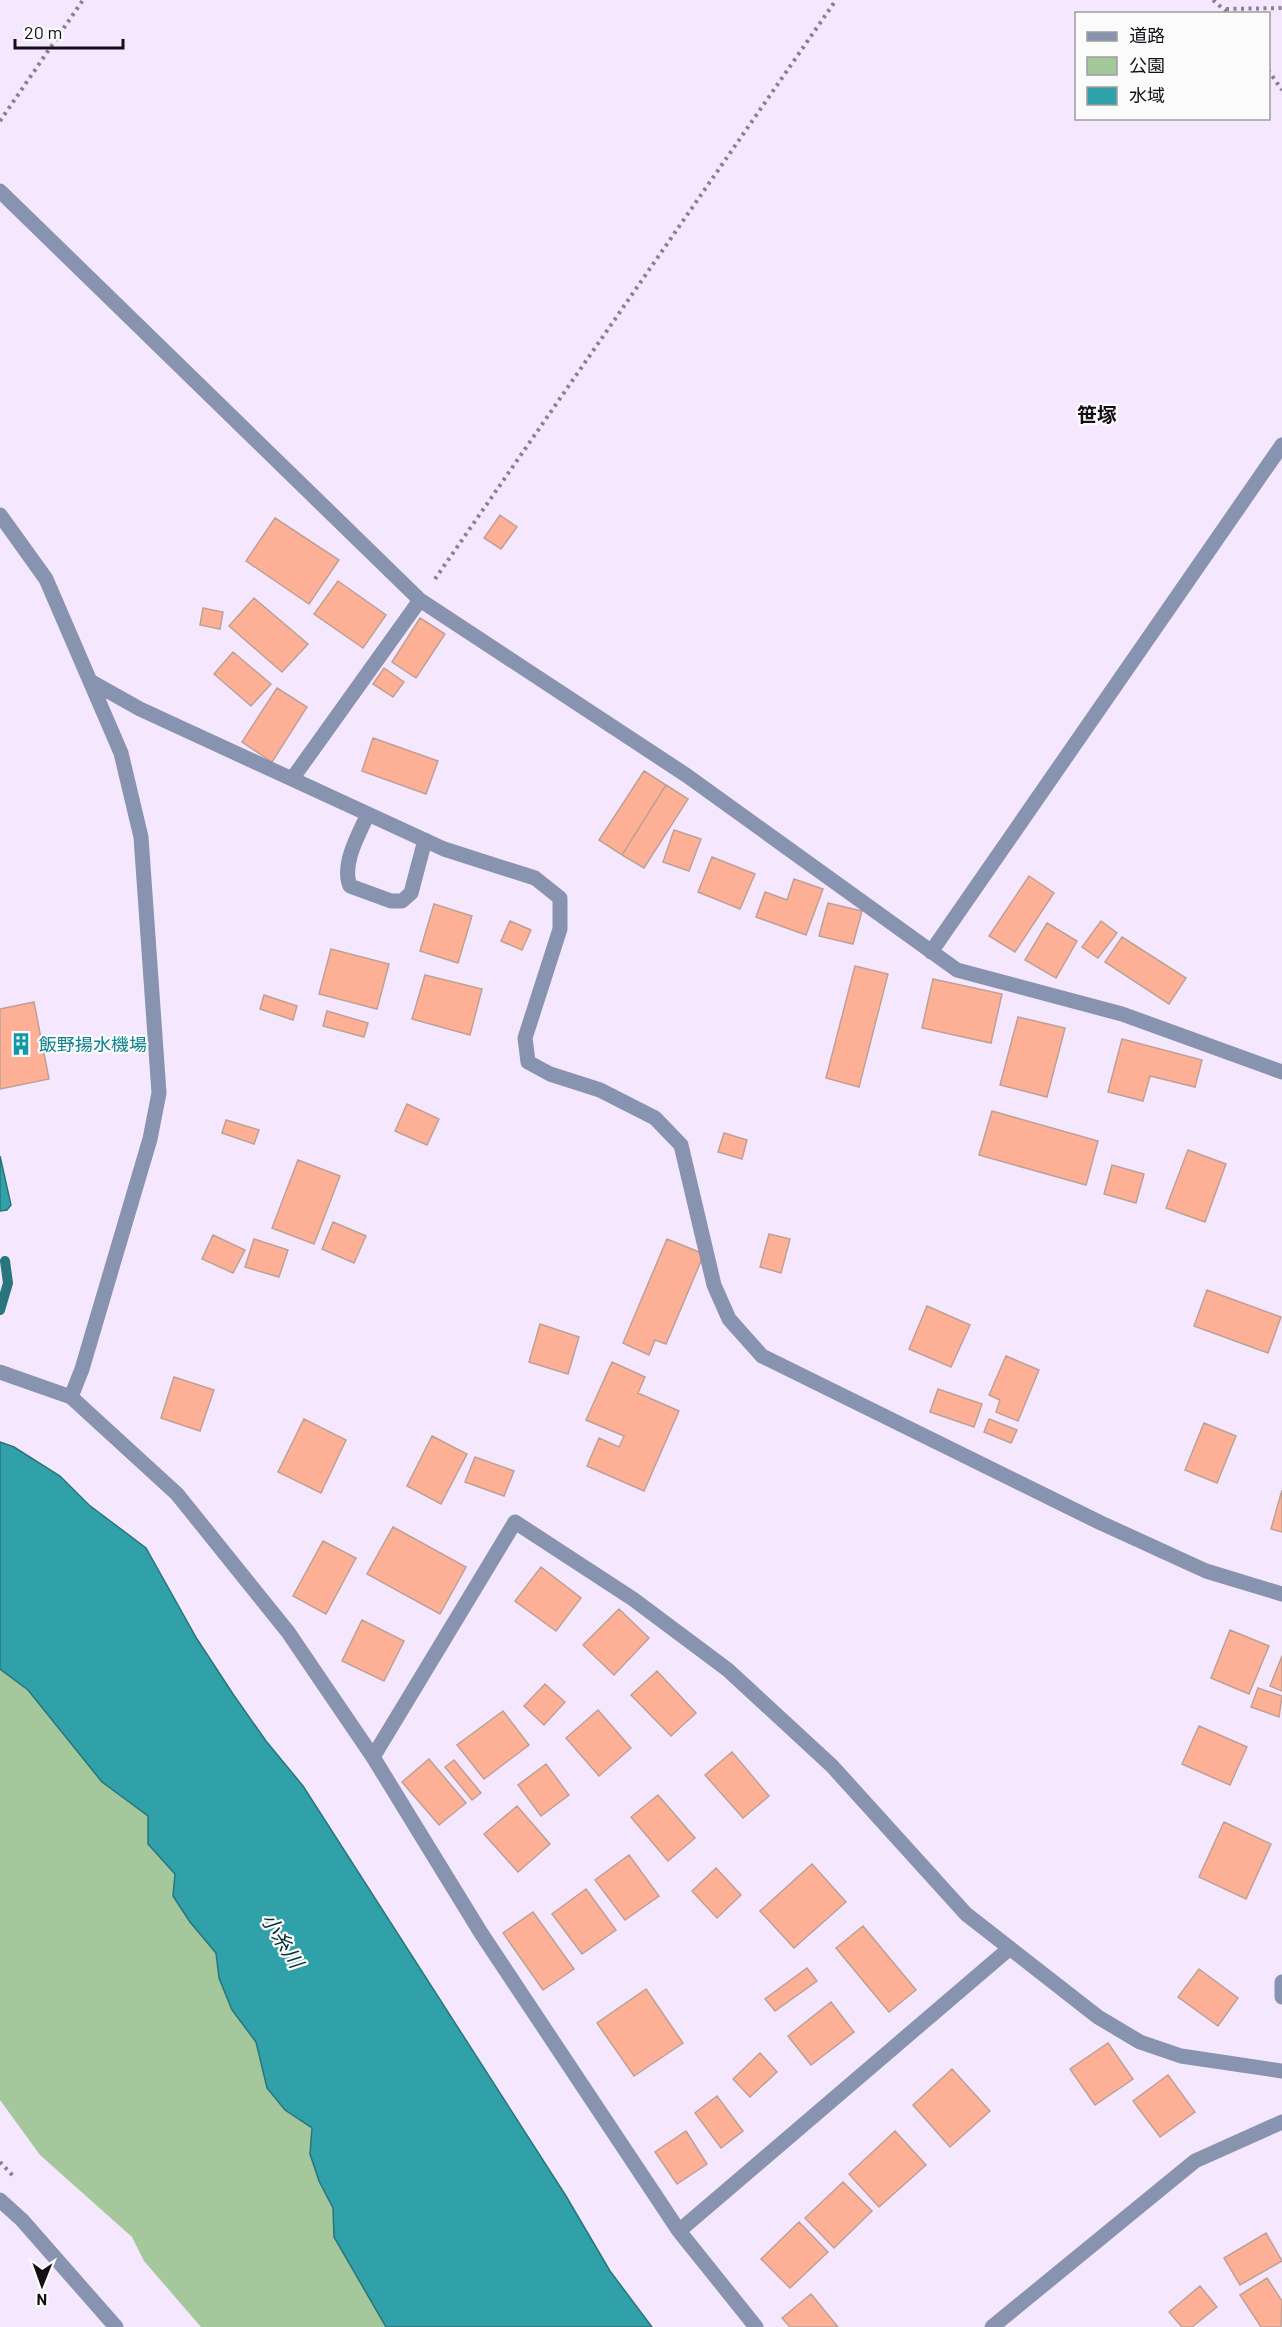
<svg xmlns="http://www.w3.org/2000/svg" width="1282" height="2327" font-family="Barlow,'Noto Sans JP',sans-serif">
  <rect width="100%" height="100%" fill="#f5e8fe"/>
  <path fill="#a4c89c" d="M0,1669L28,1690L102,1782L149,1816L148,1844L175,1874L173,1896L190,1922L216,1953L219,1978L232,2010L256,2042L267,2088L285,2110L312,2128L310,2154L319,2181L333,2208L334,2237L386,2327H201L144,2261L132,2237L40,2155L0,2100Z"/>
  <path fill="#30a1a8" stroke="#28757c" stroke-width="1.5" d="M0,1156L11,1205L7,1210L0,1211Z
    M0,1442L14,1447L60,1476L89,1505L146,1548L197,1639L233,1694L266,1741L303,1786L566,2196L610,2271L652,2327H386L334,2237L333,2208L319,2181L310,2154L312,2128L285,2110L267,2088L256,2042L232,2010L219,1978L216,1953L190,1922L173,1896L175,1874L148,1844V1816L102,1782L28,1690L0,1669Z"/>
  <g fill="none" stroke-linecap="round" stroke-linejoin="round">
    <path stroke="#28757c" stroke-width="10" d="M0,1310L8,1283L5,1261"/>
  </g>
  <path fill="#fdb096" stroke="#bfa095" stroke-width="1.5" d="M500,515L517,527L501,549L484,538Z
    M275,518L339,560L309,604L246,561Z
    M338,581L386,615L363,648L314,614Z
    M254,598L308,644L282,672L229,626Z
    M203,608L223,612L220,629L200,625Z
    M420,618L445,634L416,678L392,662Z
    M233,652L271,684L251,706L214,674Z
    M384,668L404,682L393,697L373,684Z
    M277,688L307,707L272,762L242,742Z
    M373,738L438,761L426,794L362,771Z
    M644,771L666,785L622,855L599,840Z
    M666,785L688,799L644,868L622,855Z
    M674,830L701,839L689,871L663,862Z
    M712,857L755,874L740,909L698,892Z
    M1029,876L1054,893L1015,952L989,936Z
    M794,879L823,889L806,935L756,917L765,892L787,900Z
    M828,903L862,911L853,944L819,936Z
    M434,904L472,916L458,963L420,951Z
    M510,921L531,930L522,950L501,941Z
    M1101,921L1117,933L1098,958L1082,947Z
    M1047,923L1077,941L1056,978L1025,960Z
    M1122,937L1186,978L1169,1004L1105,962Z
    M331,949L389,964L377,1009L319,994Z
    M855,966L888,974L859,1087L826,1078Z
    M425,975L482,989L470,1035L412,1019Z
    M933,979L1002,994L991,1043L922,1028Z
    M264,995L297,1006L293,1020L260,1009Z
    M34,1002L49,1079L0,1089V1009Z
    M327,1011L368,1023L364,1037L323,1026Z
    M1018,1017L1065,1028L1047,1097L1000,1085Z
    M1122,1039L1202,1060L1195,1087L1150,1076L1143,1101L1108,1092Z
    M407,1104L439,1119L427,1145L395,1131Z
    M992,1111L1098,1141L1086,1185L979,1155Z
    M226,1120L259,1130L254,1144L222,1133Z
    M724,1133L747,1140L742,1159L718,1152Z
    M1188,1150L1226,1164L1205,1222L1166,1208Z
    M298,1160L340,1176L314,1244L272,1228Z
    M1112,1165L1144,1174L1136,1203L1104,1194Z
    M333,1222L366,1236L354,1263L322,1249Z
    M769,1234L790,1239L781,1273L760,1267Z
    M213,1235L245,1250L233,1273L202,1259Z
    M254,1239L288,1250L279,1277L245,1267Z
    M667,1239L704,1254L666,1344L655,1340L649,1355L623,1343Z
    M1207,1290L1281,1317L1268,1353L1194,1326Z
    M927,1306L970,1325L951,1367L909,1349Z
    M540,1324L579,1337L568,1374L529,1362Z
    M1006,1356L1039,1370L1018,1421L996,1412L1000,1400L989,1395Z
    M612,1362L645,1377L638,1393L679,1411L644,1491L587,1466L599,1438L619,1447L624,1436L586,1420Z
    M174,1377L214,1390L200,1431L161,1418Z
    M938,1389L982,1404L974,1427L930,1412Z
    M304,1419L346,1440L321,1493L278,1472Z
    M989,1419L1017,1430L1011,1443L984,1432Z
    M1204,1423L1236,1436L1217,1483L1185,1470Z
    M432,1436L467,1454L441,1504L407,1486Z
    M475,1457L514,1471L504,1496L465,1482Z
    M1282,1490V1532L1271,1529Z
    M393,1527L466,1567L440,1614L367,1574Z
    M323,1541L356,1558L326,1614L293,1596Z
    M541,1567L581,1598L556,1631L515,1601Z
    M619,1609L649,1638L614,1675L583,1645Z
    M362,1620L404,1641L384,1681L342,1661Z
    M1230,1630L1269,1646L1249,1694L1211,1678Z
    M1282,1656V1691L1270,1686Z
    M657,1671L696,1713L671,1736L631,1695Z
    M545,1684L565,1702L544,1725L524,1706Z
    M1258,1688L1282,1696L1279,1717L1251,1707Z
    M598,1710L631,1748L599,1776L566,1738Z
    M503,1711L529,1745L484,1779L457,1745Z
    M1199,1726L1247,1747L1230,1785L1182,1764Z
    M732,1752L769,1796L743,1818L705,1775Z
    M429,1759L466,1803L439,1825L402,1782Z
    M454,1760L481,1793L472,1800L445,1767Z
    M546,1764L569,1795L541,1816L518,1785Z
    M658,1795L695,1838L668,1861L631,1817Z
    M517,1806L550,1844L518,1872L484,1834Z
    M1224,1822L1271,1844L1246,1899L1199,1877Z
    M629,1855L659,1896L625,1920L595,1880Z
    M812,1864L846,1902L794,1948L760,1911Z
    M716,1868L741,1895L717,1918L692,1891Z
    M586,1889L616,1930L582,1954L552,1914Z
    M533,1912L574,1969L543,1990L503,1933Z
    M863,1926L916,1990L889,2012L836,1948Z
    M807,1968L817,1981L775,2011L765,1999Z
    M1199,1969L1238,1998L1218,2026L1178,1997Z
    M646,1989L683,2043L634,2076L597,2023Z
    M831,2002L854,2032L811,2065L788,2036Z
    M1108,2043L1133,2079L1095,2105L1070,2069Z
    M760,2053L777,2072L750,2097L733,2079Z
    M952,2069L990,2111L950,2147L913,2105Z
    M1168,2075L1195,2112L1160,2137L1133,2101Z
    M717,2096L743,2131L721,2148L695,2113Z
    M686,2131L707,2164L677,2184L655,2152Z
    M895,2131L926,2165L879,2207L849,2174Z
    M843,2182L872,2211L834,2248L805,2218Z
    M799,2222L828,2252L790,2288L761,2259Z
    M1266,2233L1282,2261L1240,2285L1224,2258Z
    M1267,2278L1282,2301L1281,2327H1261L1240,2295Z
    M1200,2286L1217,2307L1192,2327H1182L1169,2312Z
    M811,2294L838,2327H790L782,2318Z"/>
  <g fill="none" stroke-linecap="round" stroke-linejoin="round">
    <path stroke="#8a8090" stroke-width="4" stroke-dasharray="3 4.5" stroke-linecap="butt" d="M1213,0L1229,14
      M1226,9L1282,8
      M1268,70L1282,90
      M0,121L83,0
      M435,579L836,0
      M0,2162L14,2177"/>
    <path stroke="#8893af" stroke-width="15" d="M0,191L420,600L686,775L957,970L1122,1014L1282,1072
      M0,515L46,579L121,753L141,837L159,1093L150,1139L82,1369L71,1397
      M90,681L140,709L444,849L535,878L560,898V929L525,1038L528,1062L550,1074L600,1090L655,1118L681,1145L714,1285L729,1319L762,1356L1101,1523L1206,1571L1282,1594
      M292,779L420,600
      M368,814C359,834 341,864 350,886L391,901H402L411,893L425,840
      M931,952L1282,445
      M0,1372L71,1397L177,1494L288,1632L373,1757L481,1933L679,2231L756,2327
      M373,1757L515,1522L633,1599L728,1670L832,1766L966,1914L1098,2017L1140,2042L1181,2056L1282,2071
      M1282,1982V1997
      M0,2200L22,2220L116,2327
      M679,2231L1010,1948
      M992,2327L1195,2161L1282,2122"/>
  </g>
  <defs>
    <g id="building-bare" transform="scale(1.8)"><path d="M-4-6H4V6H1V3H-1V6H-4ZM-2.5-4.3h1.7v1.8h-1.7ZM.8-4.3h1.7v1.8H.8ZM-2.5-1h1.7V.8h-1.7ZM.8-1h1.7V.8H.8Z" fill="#0f9aa8" stroke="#fbfbfb" stroke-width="2.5" paint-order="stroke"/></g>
  </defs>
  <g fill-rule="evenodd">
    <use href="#building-bare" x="21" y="1044"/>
  </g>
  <g text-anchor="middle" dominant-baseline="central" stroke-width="4.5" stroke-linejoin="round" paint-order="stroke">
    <g font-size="18" fill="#0d838f" stroke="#fbfbfb" text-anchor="start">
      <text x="39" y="1044">飯野揚水機場</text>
    </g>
    <g font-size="20" font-weight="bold" fill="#140e17" stroke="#fbfbfb">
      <text x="1097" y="414">笹塚</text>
    </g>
    <g font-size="20" font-style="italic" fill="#003235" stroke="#fbfbfb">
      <text transform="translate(283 1940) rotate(58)">小糸川</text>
    </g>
  </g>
  <rect x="1075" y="12" width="195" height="108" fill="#fbfbfb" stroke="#9f9ca0" stroke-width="1.5"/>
  <rect x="1087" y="32" width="30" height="9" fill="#8893af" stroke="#9f9ca0" stroke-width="1.5"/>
  <text x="1129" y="42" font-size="18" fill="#140e17">道路</text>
  <rect x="1087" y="57" width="30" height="18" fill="#a4c89c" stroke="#9f9ca0" stroke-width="1.5"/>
  <text x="1129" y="72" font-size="18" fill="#140e17">公園</text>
  <rect x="1087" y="87" width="30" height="18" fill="#30a1a8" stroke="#9f9ca0" stroke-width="1.5"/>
  <text x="1129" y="102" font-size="18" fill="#140e17">水域</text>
  <g transform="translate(42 2285) rotate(181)" stroke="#fbfbfb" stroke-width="4.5" paint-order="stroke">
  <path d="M0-4.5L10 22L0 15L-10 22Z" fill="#140e17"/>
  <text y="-9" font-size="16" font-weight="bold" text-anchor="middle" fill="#140e17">N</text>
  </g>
  <path d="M15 39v9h108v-9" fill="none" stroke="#140e17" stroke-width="3"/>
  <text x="24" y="39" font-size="18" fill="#140e17" stroke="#fbfbfb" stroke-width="4.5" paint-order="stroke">20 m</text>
</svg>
